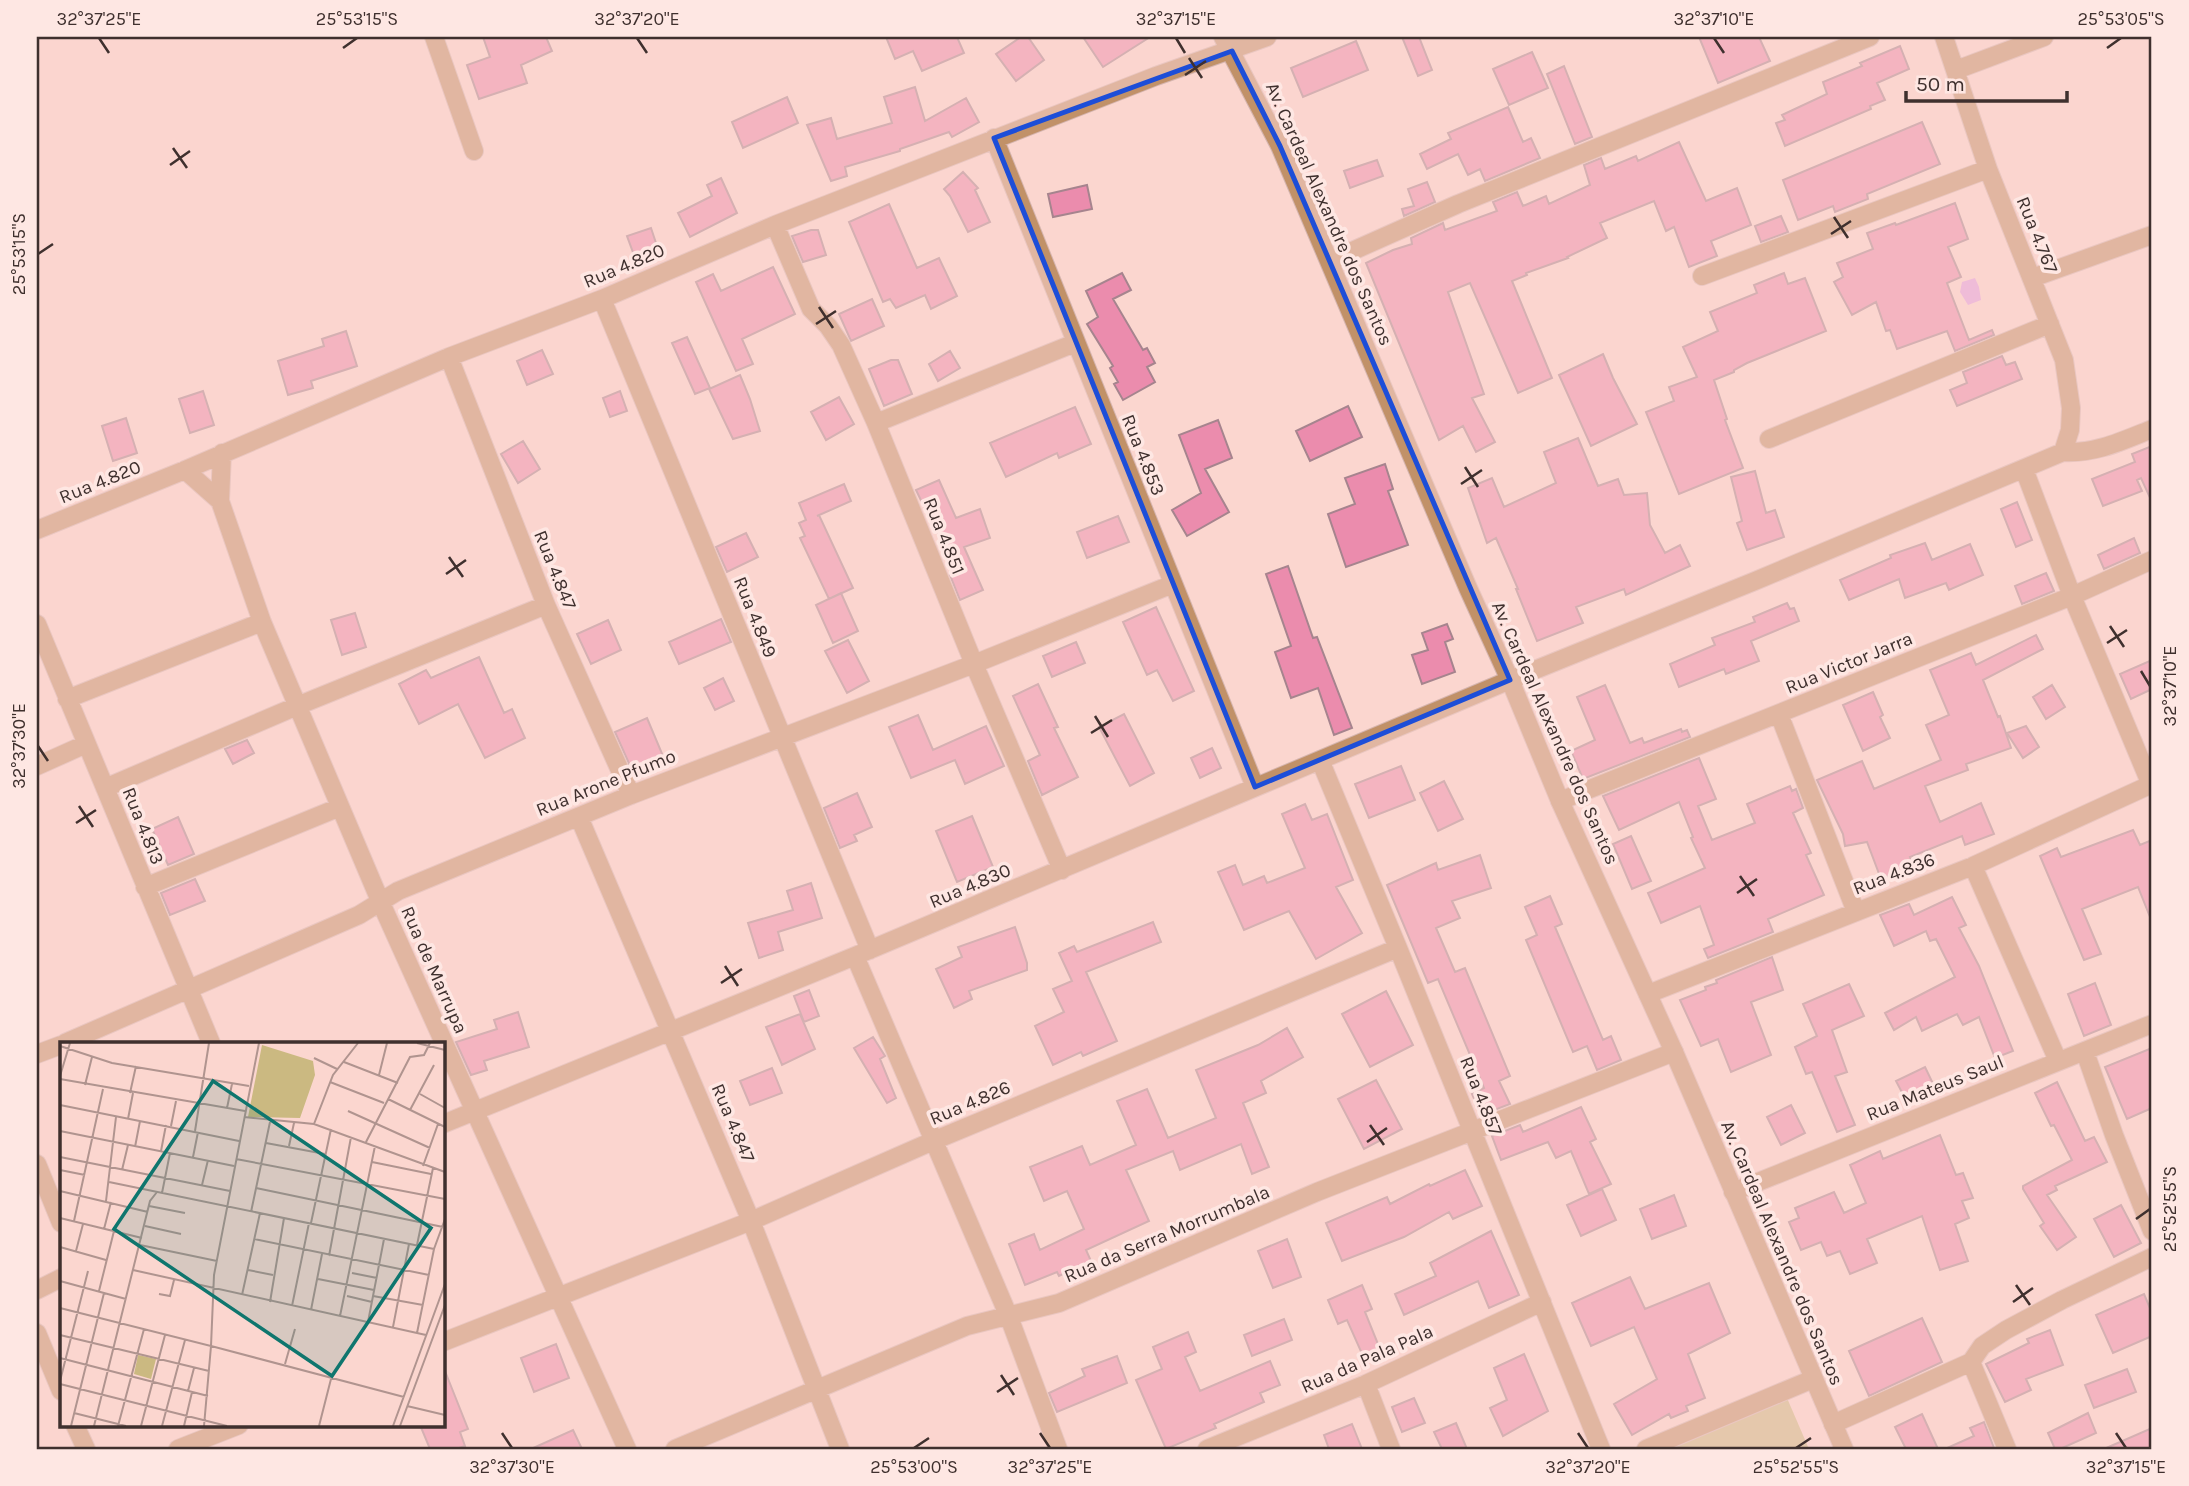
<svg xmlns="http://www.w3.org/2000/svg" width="2189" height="1486" font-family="Karla,sans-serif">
  <rect width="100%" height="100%" fill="#fbd6cf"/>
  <path fill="#cbb981" d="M1787,1398L1809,1449H1666Z"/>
  <path fill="#e19de2" d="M1975,278L1979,287L1981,300L1968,305L1960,292L1962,282Z"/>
  <path fill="#eb8cad" stroke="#a6848e" stroke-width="2" d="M483,37H546L552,51L521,65L527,83L479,99L467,65L490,57Z
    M886,37H957L964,53L922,71L913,51L895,59Z
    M1021,37H1028L1044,60L1016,81L996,54Z
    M1083,37H1150L1103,67Z
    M1402,37H1419L1432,70L1418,76Z
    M1699,37H1759L1770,61L1718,83Z
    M1356,41L1368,70L1303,97L1291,68Z
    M1900,46L1909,69L1877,83L1885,100L1870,106L1871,109L1785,146L1776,123L1785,120L1782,115L1827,94L1823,82L1862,66L1860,63Z
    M1532,52L1548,88L1509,105L1493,69Z
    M1564,66L1592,137L1575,144L1547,74Z
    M915,87L925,121L966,98L979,122L952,137L949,132L900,149V151L845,167L847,176L831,181L807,125L831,118L837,139L892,123L884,97Z
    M787,97L798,123L743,148L732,122Z
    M1508,107L1523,142L1531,138L1540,158L1485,181L1480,169L1468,175L1458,154L1427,169L1420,154L1451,139L1448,133Z
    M1922,122L1940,164L1867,194L1868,199L1835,212L1833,206L1798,220L1783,180Z
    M1679,142L1706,201L1737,188L1751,225L1711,241L1717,256L1689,267L1674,227L1666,231L1654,201L1600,223L1607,238L1567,257L1568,258L1526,273L1527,275L1512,281L1552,378L1518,393L1470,283L1448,292L1484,394L1472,398L1495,442L1476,452L1463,426L1439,440L1366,263L1393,250L1412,244L1411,238L1443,223L1445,230L1497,211L1493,202L1517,192L1523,206L1546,196L1549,204L1590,185L1584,165L1601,158L1605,169L1636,156L1638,161Z
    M1377,160L1383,176L1350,188L1344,171Z
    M963,172L978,188L975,190L990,222L968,232L950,196L944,189Z
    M721,178L737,213L690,237L678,213L712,196L707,185Z
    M1427,182L1435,202L1404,216L1402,209L1414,206L1408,189Z
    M1087,185L1092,209L1053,217L1048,194Z
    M1955,203L1968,239L1948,247L1961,277L1947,283L1969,340L1992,330L1994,335L1955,351L1947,331L1897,349L1890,330L1886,331L1876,302L1852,315L1834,282L1843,277L1837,263L1873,249L1867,233L1895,223L1896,225Z
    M889,204L917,268L939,258L957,296L931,309L925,295L896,308L890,299L883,302L849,222Z
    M1781,216L1788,232L1761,242L1755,226Z
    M651,228L661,258L638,266L627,236Z
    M811,230H818L826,255L803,262L792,236Z
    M773,267L795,314L742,339L753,364L736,371L696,282L713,274L721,291Z
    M1122,273L1131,290L1113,299L1143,350L1147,348L1155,363L1147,367L1155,382L1123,400L1114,384L1118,382L1110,368L1113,366L1087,324L1098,317L1086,291Z
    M1784,273L1788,284L1805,278L1826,331L1747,363L1734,370V372L1714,380L1727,419L1725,420L1743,468L1679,494L1646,412L1674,401L1669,387L1697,377L1683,347L1718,331L1710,312L1757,293L1754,285Z
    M872,299L884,326L851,341L839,314Z
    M346,331L357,366L311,381L313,388L288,395L278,361L324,346L322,339Z
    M687,337L710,388L695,394L672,343Z
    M542,350L553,374L527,385L517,361Z
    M950,351L960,368L938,381L929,364Z
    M1603,354L1613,378L1637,424L1591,446L1559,375Z
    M2002,356L2006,365L2015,362L2022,379L1957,406L1950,390L1967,383L1963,372Z
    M891,360H898L912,394L884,406L869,369Z
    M740,375L750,399L760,431L733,439L709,389Z
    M203,391L214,425L190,433L179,399Z
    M620,391L627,411L610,417L603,398Z
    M839,397L854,424L826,440L811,412Z
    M1348,406L1362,437L1310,461L1296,431Z
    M1075,407L1091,444L1059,458L1057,453L1006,477L990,443Z
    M126,418L137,453L113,461L102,426Z
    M1218,420L1232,458L1205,469L1229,512L1187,536L1172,510L1201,493L1179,435Z
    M1578,438L1598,486L1618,479L1624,495L1647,493L1650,525L1665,553L1680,545L1690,566L1626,595L1624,589L1576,607L1583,623L1537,641L1516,589H1518L1496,538L1487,543L1468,488L1492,478L1504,507L1556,483L1544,452Z
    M523,441L540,469L518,483L501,454Z
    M2152,446V502L2141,478L2137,480L2142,491L2103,506L2092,479L2135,462L2132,454Z
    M1385,464L1393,489L1388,491L1408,545L1346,567L1328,514L1355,504L1345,478Z
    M1755,471L1766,513L1775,510L1784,537L1747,550L1737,523L1742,521L1731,477Z
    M939,480L956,518L980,509L990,538L964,547L983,590L960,600L950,575L952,574L931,513L928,515L916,490Z
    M844,484L851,501L817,516L819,515L853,588L829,599L800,538L805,536L799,523L806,520L799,503Z
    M2017,502L2032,540L2016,547L2001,509Z
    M1118,516L1129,542L1087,558L1077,532Z
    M746,533L758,557L727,572L716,547Z
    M2134,538L2140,553L2104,569L2098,555Z
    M1925,543L1932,560L1970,544L1983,575L1949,590L1946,583L1905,598L1899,579L1849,600L1840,580L1891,558L1890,555Z
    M1288,566L1313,638L1317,637L1352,728L1334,735L1318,688L1291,698L1275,652L1291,646L1266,574Z
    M2046,573L2054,591L2022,604L2015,586Z
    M841,593L858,631L833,643L816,605Z
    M1787,603L1790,609L1794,608L1799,621L1751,641L1759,661L1726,674L1724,669L1679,687L1670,664L1715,645L1712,638L1755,622L1753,617Z
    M1156,607L1194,691L1173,701L1157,670L1147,675L1123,622Z
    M355,613L366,647L342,655L331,620Z
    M721,619L731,642L679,664L669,642Z
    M608,620L621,650L591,664L577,634Z
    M1447,624L1453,639L1445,642L1455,672L1422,684L1412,655L1428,650L1422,633Z
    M2036,635L2043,649L1983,680L1998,717L2000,716L2011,748L1966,764L1968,770L1925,786L1940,822L1981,803L1994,834L1965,845L1962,836L1910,857L1914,866L1881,879L1867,842L1845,846L1843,834L1817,780L1862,761L1874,789L1941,760L1926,725L1949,715L1930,670L1971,653L1976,665Z
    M848,640L869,681L847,693L825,651Z
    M1076,642L1085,663L1052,677L1043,656Z
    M479,657L504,713L512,709L525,738L485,758L458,704L419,724L399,684L426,670L431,678Z
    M2152,660V689L2131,699L2120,674Z
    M723,678L734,701L715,710L704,688Z
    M1038,684L1058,727L1054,728L1078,777L1042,795L1028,761L1040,755L1013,696Z
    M1605,685L1630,743L1642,738L1644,743L1681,729L1682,732L1687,730L1690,737L1583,779L1571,751L1595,740L1577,697Z
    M2052,685L2065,707L2046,719L2033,697Z
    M1873,692L1883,715L1880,717L1890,738L1863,751L1843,705Z
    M1124,714L1154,773L1130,786L1099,727Z
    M918,715L933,750L986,726L1004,766L965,784L955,760L911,778L889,727Z
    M647,718L663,756L632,770L615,732Z
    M2026,726L2039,747L2023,758L2007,733Z
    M247,740L254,753L233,764L225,749Z
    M1212,748L1221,768L1200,778L1191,758Z
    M1699,758L1716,799L1698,806L1712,840L1755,823L1747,804L1790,786L1792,791L1796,789L1803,808L1793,813L1811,853L1806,855L1824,895L1768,919L1773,932L1708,958L1704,949L1714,945L1700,906L1661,923L1648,893L1705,868L1691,838L1693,837L1679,802L1619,830L1603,796Z
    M1401,766L1415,800L1369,818L1355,784Z
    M1444,781L1463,819L1438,831L1420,793Z
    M857,793L872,827L854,835L857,841L840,848L824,808Z
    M1305,804L1312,820L1327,814L1353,880L1336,887L1362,933L1316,959L1289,911L1244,930L1218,872L1235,865L1243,885L1264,876L1267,883L1305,868L1282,814Z
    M972,816L993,867L957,882L936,831Z
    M178,817L194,854L168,865L152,829Z
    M2133,830L2140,845L2152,840V922L2138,887L2082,909L2101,954L2084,960L2040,856L2057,848L2061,857Z
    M1631,836L1651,881L1632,889L1613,844Z
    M1480,855L1491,888L1452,901L1460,918L1436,928L1455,972L1465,968L1510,1076L1499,1081L1510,1104L1481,1115L1472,1094L1484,1088L1438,979L1428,983L1387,885L1436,863L1438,870Z
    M195,879L205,901L170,915L161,893Z
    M811,883L822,918L778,932L783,950L759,958L748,923L793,910L787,891Z
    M1550,896L1562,924L1555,927L1603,1040L1611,1036L1621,1060L1597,1070L1587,1046L1573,1052L1526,940L1537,935L1525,907Z
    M1952,897L1966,925L1959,928L1979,966L2013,1051L1995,1058L1979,1017L1963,1025L1957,1014L1922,1031L1916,1017L1894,1030L1885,1013L1955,977L1936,939L1930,941L1926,931L1894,946L1880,915L1909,904L1914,915Z
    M1153,922L1161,942L1086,972L1117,1041L1083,1056L1081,1052L1053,1065L1035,1026L1064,1012L1053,989L1072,981L1059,953L1074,946L1077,952Z
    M1015,927L1027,963V970L969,991L972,999L954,1008L936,969L962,957L958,947Z
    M1772,957L1783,990L1751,1002L1771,1055L1731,1072L1718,1039L1701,1046L1680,1000L1706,990L1705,987L1717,983L1716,980Z
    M2095,983L2111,1025L2084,1036L2068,994Z
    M1849,984L1864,1016L1832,1030L1847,1072L1835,1076L1855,1125L1837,1132L1812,1072L1806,1074L1795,1047L1817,1036L1803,1004Z
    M809,990L819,1016L804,1022L794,996Z
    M1386,991L1413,1045L1370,1067L1342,1014Z
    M518,1012L529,1047L484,1061L487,1070L471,1075L456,1042L497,1029L494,1020Z
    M800,1014L815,1049L782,1065L766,1027Z
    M1287,1028L1303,1057L1261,1081L1266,1093L1243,1103L1269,1167L1252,1174L1241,1144L1180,1170L1173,1151L1126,1170L1149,1221L1086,1250L1091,1261L1059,1276L1057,1272L1025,1285L1009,1244L1034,1234L1040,1250L1084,1229L1067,1191L1044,1201L1030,1167L1082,1146L1090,1165L1136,1145L1117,1101L1147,1089L1168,1138L1216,1118L1196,1070L1258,1045Z
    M873,1037L885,1056L880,1059L896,1098L887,1103L854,1048Z
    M2152,1048V1108L2127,1119L2105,1067Z
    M1925,1067L1937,1092L1909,1106L1896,1081Z
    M772,1068L782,1093L750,1105L740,1081Z
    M1376,1080L1402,1129L1364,1149L1338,1099Z
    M2057,1082L2085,1141L2094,1137L2107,1162L2055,1186L2057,1190L2047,1195L2076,1237L2057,1250L2040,1226L2044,1223L2023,1189V1186L2072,1160L2054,1125L2051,1126L2035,1093Z
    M1791,1105L1805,1133L1781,1145L1767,1117Z
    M1581,1107L1596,1139L1590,1142L1611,1184L1589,1194L1571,1151L1556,1158L1548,1142L1501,1160L1492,1136L1520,1125L1523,1132Z
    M1940,1135L1956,1175L1963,1173L1973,1198L1962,1201L1969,1218L1955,1224L1968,1261L1940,1270L1922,1216L1867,1239L1877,1263L1850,1274L1840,1251L1827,1256L1821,1242L1801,1250L1789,1222L1799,1218L1795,1208L1834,1192L1844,1213L1866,1203L1850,1165L1880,1151L1883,1159Z
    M1465,1170L1482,1206L1453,1219L1449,1212L1404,1237L1342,1261L1326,1223L1387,1197L1390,1204L1429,1184L1430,1186Z
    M1602,1189L1616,1220L1581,1236L1567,1205Z
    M1674,1195L1686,1226L1652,1239L1640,1209Z
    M2121,1205L2141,1243L2114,1257L2094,1219Z
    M1491,1231L1519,1295L1489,1308L1478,1281L1404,1315L1395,1294L1436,1276L1430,1263Z
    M1287,1239L1301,1277L1273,1288L1258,1251Z
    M1630,1277L1645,1309L1709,1283L1730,1333L1688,1354L1705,1398L1686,1406L1688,1411L1671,1418L1669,1414L1632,1435L1614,1404L1657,1379L1634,1327L1591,1346L1572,1303Z
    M1362,1285L1372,1309L1365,1312L1380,1349L1363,1356L1347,1320L1338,1324L1328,1300Z
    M2144,1294L2152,1313V1336L2113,1353L2096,1315Z
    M1922,1318L1942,1362L1869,1396L1849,1351Z
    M1284,1319L1292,1340L1252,1356L1244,1335Z
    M2050,1330L2063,1365L2026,1379L2031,1390L2005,1402L1986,1364L2029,1343L2027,1339Z
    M1188,1332L1196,1352L1185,1357L1200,1391L1270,1361L1280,1385L1260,1393L1264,1402L1214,1424L1216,1428L1166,1449L1136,1380L1162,1369L1153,1347Z
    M556,1344L569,1378L534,1392L521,1358Z
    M1524,1354L1548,1411L1503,1436L1490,1408L1507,1400L1494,1368Z
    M1117,1356L1127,1383L1057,1412L1049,1393L1085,1376L1082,1369Z
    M443,1366L468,1429L460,1432L465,1446L456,1449H430L420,1425H443Z
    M2127,1369L2136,1392L2094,1408L2085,1385Z
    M1414,1398L1425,1423L1402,1432L1392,1407Z
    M2088,1413L2096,1433L2060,1449H2055L2048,1433Z
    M1922,1414L1938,1449H1906L1895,1427Z
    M1984,1422L1994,1448L1945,1449L1974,1436L1970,1428Z
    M1456,1423L1467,1449H1442L1434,1432Z
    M1352,1424L1362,1449H1329L1324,1435Z
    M2152,1428V1449H2104Z
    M573,1430L582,1449H531Z"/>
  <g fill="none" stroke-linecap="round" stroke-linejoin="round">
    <g stroke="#d5b5af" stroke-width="20">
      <path id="minor" d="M434,37L474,151
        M1944,37L1988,169L2064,360L2071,408L2070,430L2063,452
        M1956,70L2044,37
        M994,138L1255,787
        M775,225L811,309L828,326L841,345L876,423L974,664L1062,870
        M1330,261L1458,204L1870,37
        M1702,276L1988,169
        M2032,278L2152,235
        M602,299L870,950
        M449,357L546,605L631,795
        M876,423L1075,343
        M1769,439L2050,324
        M222,453L220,501L262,622L381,903L627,1449
        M2024,469L2072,596L2151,785
        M185,470L220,501
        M37,530L185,470L449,357L602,299L775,225L1156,76L1267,37
        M37,624L211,1043
        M67,699L262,622
        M1779,714L1856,912
        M1320,760L1398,948L1601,1449
        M37,766L86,744
        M105,788L297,706L546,605
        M1560,801L2072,596L2152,560
        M579,817L751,1221L840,1449
        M1973,866L2058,1061
        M145,887L340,807
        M855,956L1009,1317L1058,1449
        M1648,994L1973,866L2152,784
        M65,1043L359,915L398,891L631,795L974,664L1173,584
        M2085,1052L2114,1135L2152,1231
        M37,1054L61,1045
        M443,1124L855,956L1510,680L1755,581L2063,452C2095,454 2122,441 2152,429
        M37,1164L61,1223
        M1733,1192L2152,1024
        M37,1290L61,1278
        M37,1333L61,1391
        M443,1342L751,1221L933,1141L1398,948
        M1971,1362L2007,1449
        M1366,1384L1391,1449
        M1833,1424L1971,1362L1982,1346L2006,1330L2062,1300L2152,1257
        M75,1425L86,1449
        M178,1449L239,1425
        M675,1449L967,1326L1059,1303L1317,1192L1674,1052
        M1207,1449L1366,1384L1542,1302
        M1646,1449L1813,1379"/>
    </g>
    <g stroke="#d5b5af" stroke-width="20">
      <path id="tertiary" d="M1223,37L1280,146L1468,588L1510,680L1560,801L1674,1052L1844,1449"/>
    </g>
    <use href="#minor" stroke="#c19168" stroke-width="18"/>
    <use href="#tertiary" stroke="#c19168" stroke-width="18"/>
  </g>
  <path d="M0 0H2189V1486H0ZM1232,51L1280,146L1510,680L1255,787L994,138Z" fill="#fbd6cf" fill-opacity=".55" fill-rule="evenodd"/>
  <path fill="none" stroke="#1d4ed8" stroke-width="5" stroke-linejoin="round" d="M1232,51L1280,146L1510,680L1255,787L994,138Z"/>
  <path fill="none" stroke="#3f302e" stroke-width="2.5" d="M99,38L109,53M637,38L647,53M1176,38L1185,53M1714,38L1724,53M343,48L357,38M2107,48L2121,38M1189,58L1202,78M1185,75L1206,61M173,148L187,168M170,165L190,151M1834,217L1848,238M1831,234L1851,221M38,254L53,244M819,307L833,328M816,324L836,311M1465,467L1478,487M1461,484L1482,470M449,557L463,577M446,574L466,560M2110,626L2124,647M2107,643L2127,630M2141,671L2150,686M1095,716L1108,737M1091,733L1112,720M38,746L48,761M79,806L93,827M76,823L96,810M1740,876L1754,896M1737,893L1757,879M725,966L738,986M721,983L742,969M1370,1125L1384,1145M1367,1142L1387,1128M2136,1219L2150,1209M2016,1285L2030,1305M2013,1302L2033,1288M1001,1375L1014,1395M997,1392L1018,1378M502,1433L512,1448M1040,1433L1050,1448M1578,1433L1588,1448M2116,1433L2126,1448M914,1448L929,1438M1796,1448L1811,1438"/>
  <g text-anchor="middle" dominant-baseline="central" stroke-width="7" stroke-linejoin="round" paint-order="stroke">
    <g font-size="19" fill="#3f302e" stroke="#fee7e3">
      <text transform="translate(1329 214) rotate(66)">Av. Cardeal Alexandre dos Santos</text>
      <text transform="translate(2037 235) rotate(68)">Rua 4.767</text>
      <text transform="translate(624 266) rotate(-23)">Rua 4.820</text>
      <text transform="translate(1143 455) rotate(68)">Rua 4.853</text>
      <text transform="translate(100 482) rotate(-22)">Rua 4.820</text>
      <text transform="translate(944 536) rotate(68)">Rua 4.851</text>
      <text transform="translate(555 570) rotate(68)">Rua 4.847</text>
      <text transform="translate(755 617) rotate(68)">Rua 4.849</text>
      <text transform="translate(1849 663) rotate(-22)">Rua Victor Jarra</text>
      <text transform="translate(1555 733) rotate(66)">Av. Cardeal Alexandre dos Santos</text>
      <text transform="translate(606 783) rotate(-22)">Rua Arone Pfumo</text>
      <text transform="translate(143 826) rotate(68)">Rua 4.813</text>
      <text transform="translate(1894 874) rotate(-21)">Rua 4.836</text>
      <text transform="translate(970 886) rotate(-23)">Rua 4.830</text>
      <text transform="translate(434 970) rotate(66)">Rua de Marrupa</text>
      <text transform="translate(1935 1088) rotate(-22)">Rua Mateus Saul</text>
      <text transform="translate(1481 1096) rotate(68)">Rua 4.857</text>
      <text transform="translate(970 1103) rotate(-23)">Rua 4.826</text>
      <text transform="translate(733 1123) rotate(67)">Rua 4.847</text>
      <text transform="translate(1167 1234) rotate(-23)">Rua da Serra Morrumbala</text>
      <text transform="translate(1782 1253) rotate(67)">Av. Cardeal Alexandre dos Santos</text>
      <text transform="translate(1367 1359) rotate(-24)">Rua da Pala Pala</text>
    </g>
  </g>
  <g transform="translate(60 1042)">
    <rect width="385" height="385" fill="#fbd6cf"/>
    <path d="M202,3L253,19L255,33L240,76L188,75ZM78,313L96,317L91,337L74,332Z" fill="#cbb981"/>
    <path fill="none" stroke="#b0948f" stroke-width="2" d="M199,1L154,233L151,304L344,355M357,1L385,8M0,4L52,21L189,44M254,16L277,27M284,20L338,41M319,33L327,1M0,34L10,1M0,37L185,69M270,40L324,61M25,43L32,15M70,51L76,24M360,52L385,66M328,57L385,85M0,63L179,99M167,66L172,42M350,68L374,23M288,69L370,106M184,75L254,82L385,130M68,77L73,51M254,82L273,33L298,1M111,84L116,59M0,89L174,124M135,89L149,1M306,100L350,15L364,13L370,1M206,101L265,112M229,104L234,81M75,105L80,79M101,109L106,83M0,115L170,149M133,115L138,90M176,117L385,157M312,120L371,132M363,124L378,82M0,128L25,133M62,128L68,103M49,140L374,207M142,143L148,118M196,146L383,185M0,149L88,170M102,151L110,111M46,159L56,75M89,164L125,171M191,170L210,80M0,176L82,196M14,179L43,47M251,181L271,87M85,184L121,192M44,187L51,160M194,197L369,233M80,203L157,219M357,203L373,126M0,205L46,218M16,209L23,182M269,214L291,95M73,228L366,293M188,228L213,233M292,231L317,236M258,237L314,248M0,239L66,257M39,249L54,189M99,252L110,254L114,238M182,253L200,171M287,254L312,260M313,254L363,263M210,260L224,176M232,264L249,181M0,266L151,304L144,384M251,268L262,212M280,274L315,104M308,280L324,197M333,285L349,202M357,291L374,207L385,177M0,293L149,329M0,316L148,354M225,322L235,287M0,339L28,229M0,342L167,384M128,349L134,326M347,364L385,373M14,371L66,384M11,384L44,251M34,384L90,159L97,150M58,384L84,287M81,384L105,293M102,384L125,298M124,384L132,350M259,384L272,333M333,384L385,242M340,384L385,263"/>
    <path fill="#0f766e" fill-opacity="0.15" stroke="#0f766e" stroke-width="3.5" d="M153,39L371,186L272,334L54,187Z"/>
    <rect width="385" height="385" fill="none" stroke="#3f302e" stroke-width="3.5"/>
  </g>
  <rect width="2189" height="1486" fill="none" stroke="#fee7e3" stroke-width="77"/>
  <path d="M1906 91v10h161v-10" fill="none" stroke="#3f302e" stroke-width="3.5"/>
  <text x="1916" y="91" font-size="21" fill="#3f302e" stroke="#fee7e3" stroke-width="5" paint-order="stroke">50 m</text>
  <rect x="38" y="38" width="2112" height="1410" fill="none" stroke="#3f302e" stroke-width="2.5"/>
  <g font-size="18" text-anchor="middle" fill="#3f302e">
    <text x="99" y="25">32°37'25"E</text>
    <text x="357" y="25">25°53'15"S</text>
    <text x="637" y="25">32°37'20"E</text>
    <text x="1176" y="25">32°37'15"E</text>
    <text x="1714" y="25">32°37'10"E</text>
    <text x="2121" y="25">25°53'05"S</text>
    <text transform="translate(19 254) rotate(-90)" y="6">25°53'15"S</text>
    <text transform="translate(2170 686) rotate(-90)" y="6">32°37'10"E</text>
    <text transform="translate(19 746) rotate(-90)" y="6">32°37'30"E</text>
    <text transform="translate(2170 1209) rotate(-90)" y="6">25°52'55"S</text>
    <text x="512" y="1473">32°37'30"E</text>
    <text x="914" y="1473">25°53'00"S</text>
    <text x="1050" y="1473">32°37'25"E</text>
    <text x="1588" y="1473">32°37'20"E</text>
    <text x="1796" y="1473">25°52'55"S</text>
    <text x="2126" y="1473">32°37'15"E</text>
  </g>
</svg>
